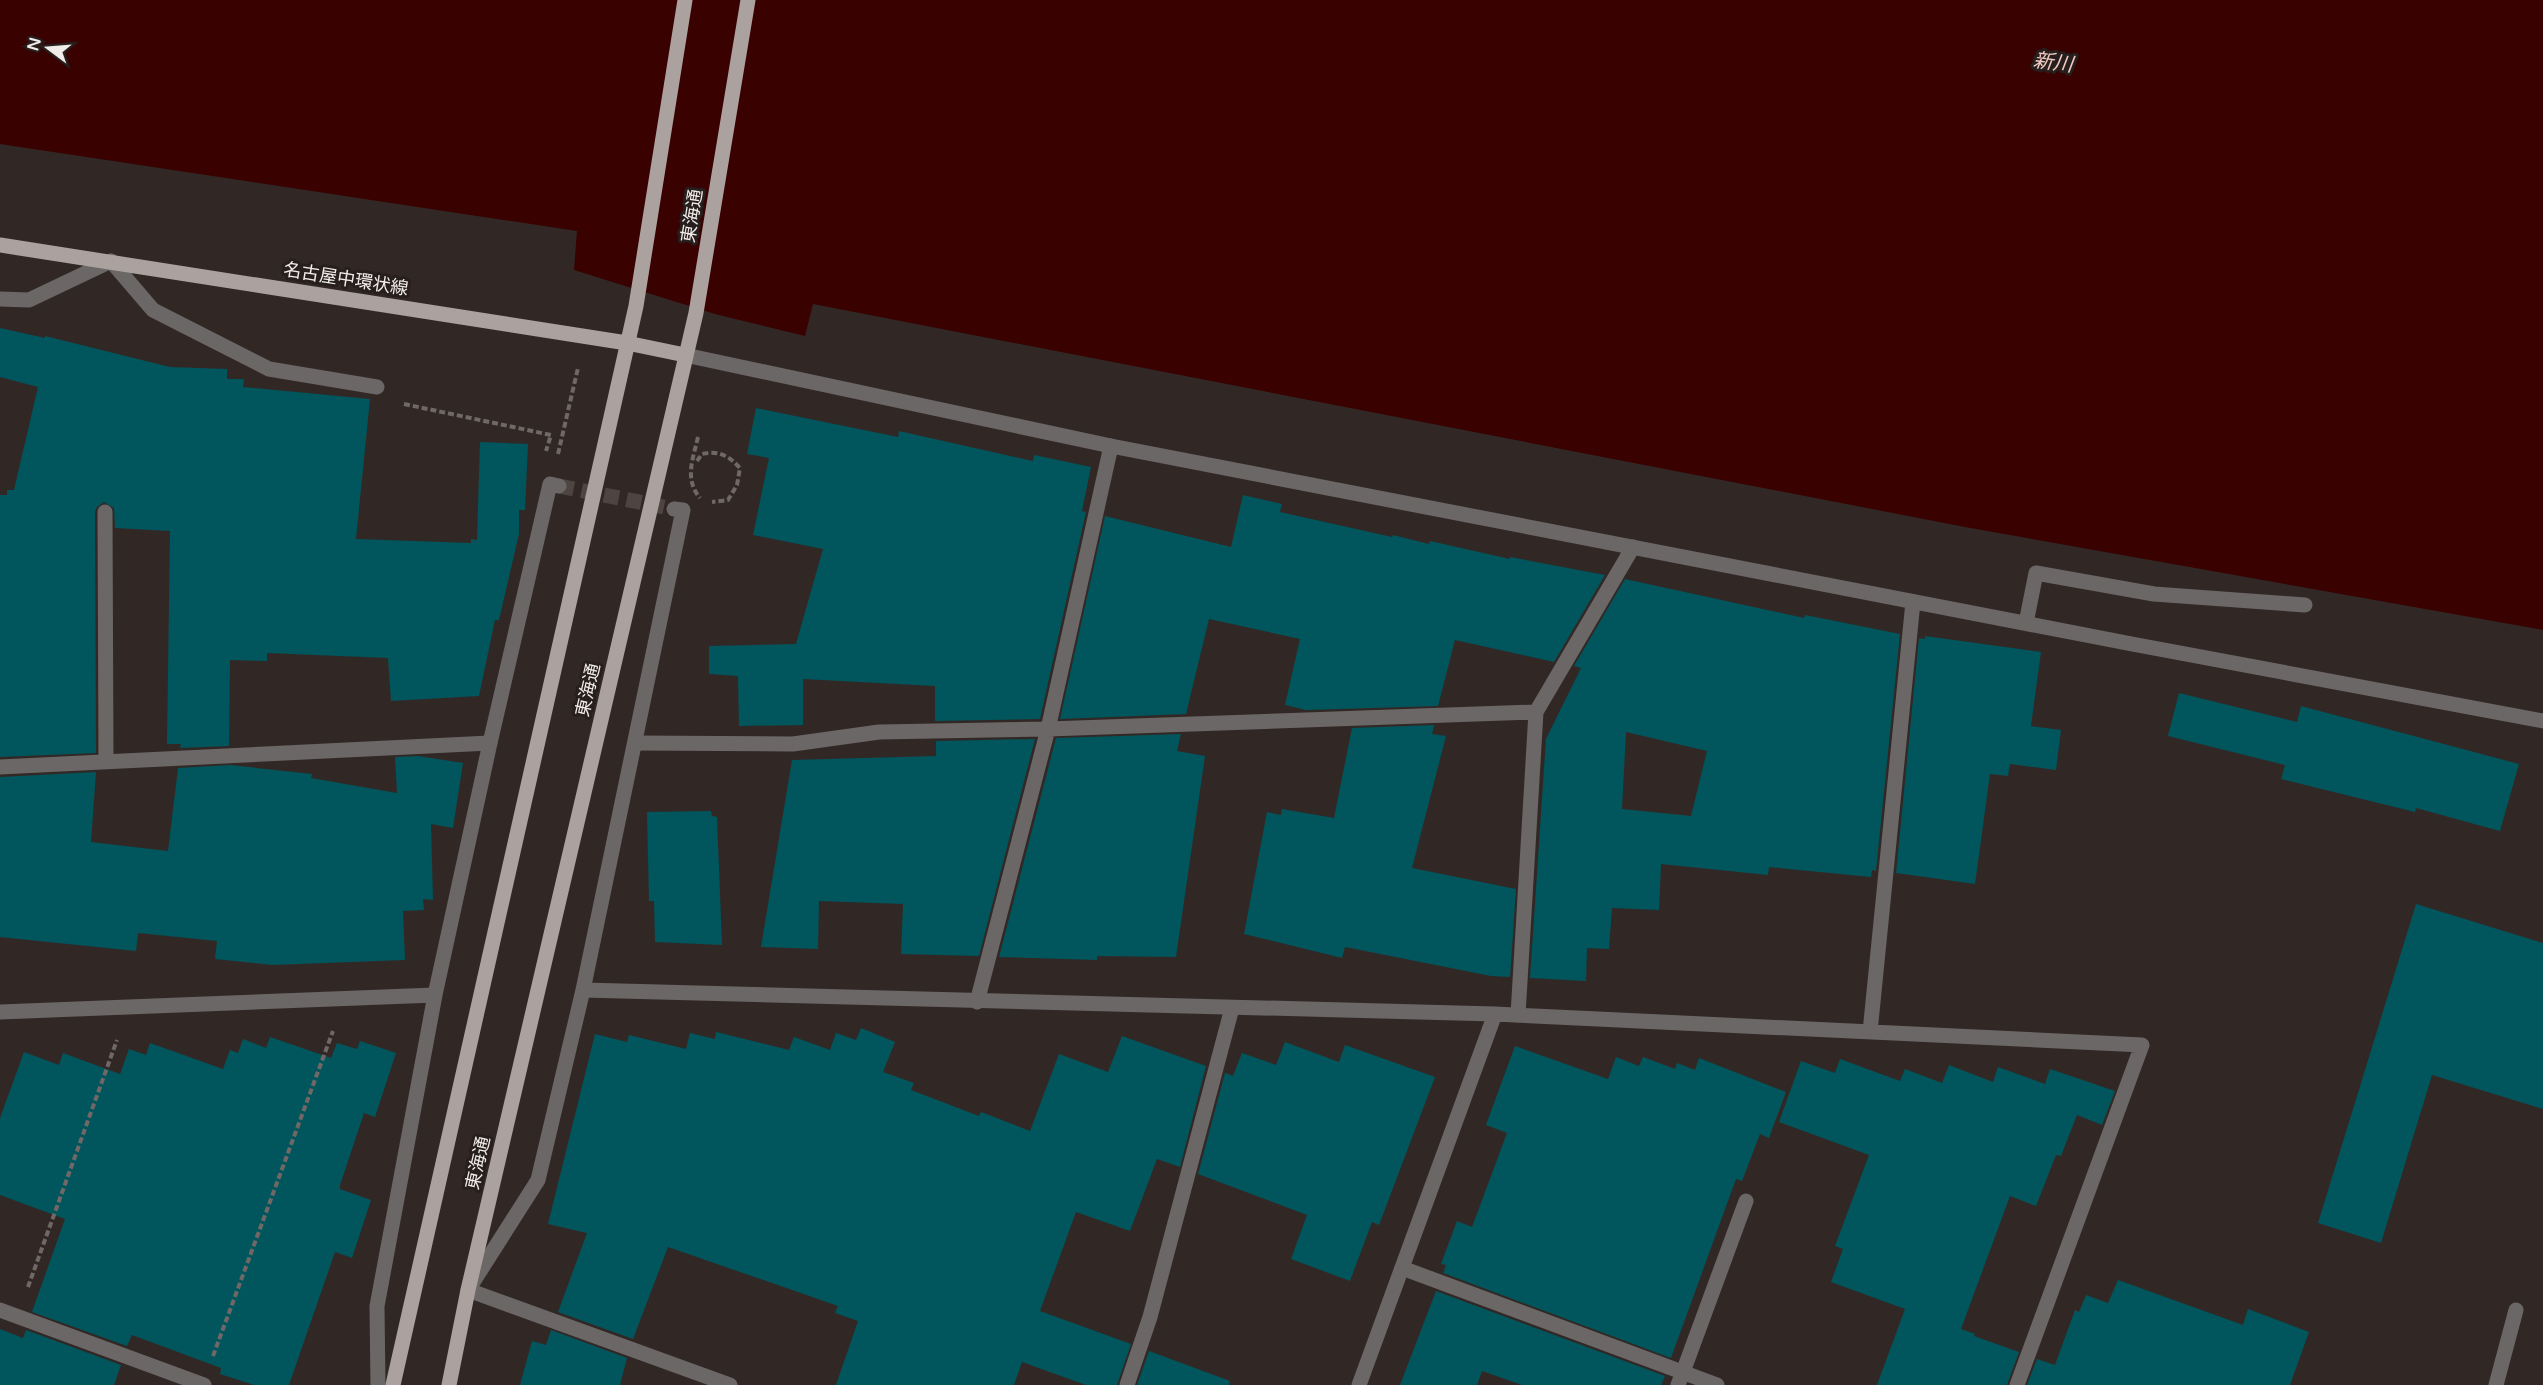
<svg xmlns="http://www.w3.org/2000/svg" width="2543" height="1385" font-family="'Varela Round','Noto Sans JP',sans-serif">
  <rect width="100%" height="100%" fill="#312826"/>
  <path fill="#390100" d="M0,0H2543V630L1965,527L813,304L805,336L715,314L574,270L577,231L0,144Z"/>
  <path fill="#00565c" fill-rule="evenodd" d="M0,328L45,338V336L170,367L227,369V379H244L243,387L370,399L356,539L471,543V539L477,540L480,442L528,444L525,510H519V534L499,620H495L479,696L391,701L388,658L267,653V661L230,660L229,746L180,748L181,744H167L170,531L115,528L114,508L104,502L97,507L95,512L96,753L0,757V495H7V490H14L38,387L0,377Z
    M756,408L898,437L899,431L1033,461L1034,455L1091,467L1082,511L1086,512L1040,719L935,721V686L803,679V725L739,726L738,676L709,674V646L796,644L823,549L753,535L769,458L747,454Z
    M1243,495L1282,504L1280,512L1392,537L1393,535L1429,544L1430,541L1510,559V557L1605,575L1554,662L1455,640L1438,706L1306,710L1285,705L1300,639L1209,619L1186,714L1060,719L1105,516L1231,547Z
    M1625,579L1804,618L1805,615L1900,634L1876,871L1872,870L1871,877L1769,867L1768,875L1661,864L1659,910L1612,908L1609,949L1587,948L1586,981L1530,978L1546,739L1581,668L1574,666ZM1626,732L1707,751L1691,816L1622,809Z
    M1925,636L2041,652L2031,726L2061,730L2056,770L2010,764L2008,776L1990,774L1975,884L1896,873L1919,638L1925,639Z
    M2179,693L2297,722L2301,706L2519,764L2500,831L2416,808L2415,812L2281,779L2285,765L2168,736Z
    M1434,725L1432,734L1446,736L1412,868L1516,889L1510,977L1491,976L1345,947L1342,958L1244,934L1267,812L1281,815L1282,809L1334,818L1352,728Z
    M1181,734L1177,751L1205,756L1176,957L1097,956V960L999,957L1056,738Z
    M1035,739L979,956L901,954L903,904L819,901L818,949L761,947L792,760L936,756V741Z
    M418,756L463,763L453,828L431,824L433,900L423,899L424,910L403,911L405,960L272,965L215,959L217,941L138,933L136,951L0,937V777L96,772L91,842L168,851L178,768L230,765L312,774L311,778L397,793L395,757Z
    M711,811L712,816L717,817L722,945L655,942L654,901H649L647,812Z
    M2416,904L2543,943V1109L2432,1075L2381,1243L2318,1223Z
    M861,1028L895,1042L883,1072L914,1083L911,1090L979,1116L981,1112L1030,1131L1059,1054L1108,1072L1122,1036L1206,1066L1180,1167L1157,1159L1130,1231L1076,1212L1040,1311L1131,1344L1117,1385H1086L1022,1362L1014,1385H836L858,1321L835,1313L838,1306L668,1247L633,1339L558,1312L587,1233L548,1224L595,1034L627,1042L629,1035L686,1049L690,1033L715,1039L716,1032L789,1050L794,1037L830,1050L836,1033L856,1040Z
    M270,1037L331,1058L337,1043L357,1049L360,1041L396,1053L375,1117L364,1113L340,1185V1189L371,1200L352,1258L335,1252L289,1385H254L220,1374L221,1368L132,1335L127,1346L32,1312L65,1219L0,1195V1118L24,1052L59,1065L63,1053L120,1074L129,1049L146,1055L150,1043L223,1069L230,1050L238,1053L243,1039L266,1048Z
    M1285,1042L1339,1062L1345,1045L1435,1077L1379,1225L1372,1222L1350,1281L1291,1259L1307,1215L1198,1174L1225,1073L1233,1076L1242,1053L1276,1065Z
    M1515,1046L1608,1079L1616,1057L1639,1066L1643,1057L1675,1069L1677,1063L1695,1070L1699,1058L1786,1092L1769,1138L1760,1134L1742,1181L1736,1179L1671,1358L1443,1273L1446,1265L1441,1264L1457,1221L1472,1227L1507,1133L1486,1125Z
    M1840,1059L1900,1081L1905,1069L1942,1083L1949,1065L1993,1082L1998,1067L2045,1084L2050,1069L2115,1091L2102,1125L2077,1115L2061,1156L2056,1155L2036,1206L2010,1196L1961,1329L1975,1334L1974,1336L2019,1352L2007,1385H1877L1905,1309L1831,1282L1843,1249L1835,1246L1869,1155L1779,1122L1801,1061L1835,1073Z
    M2118,1280L2243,1325L2248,1309L2309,1332L2290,1385H2027L2037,1359L2055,1365L2075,1310L2079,1312L2086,1295L2108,1303Z
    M1436,1291L1665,1376L1661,1385H1522L1482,1371L1477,1385H1400Z
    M0,1329L23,1338L26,1330L121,1365L114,1385H0Z
    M551,1330L627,1358L620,1385H520L532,1341L546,1345Z
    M1149,1351L1230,1381L1229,1385H1137Z"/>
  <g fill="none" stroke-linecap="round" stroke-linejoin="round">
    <path stroke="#4e4543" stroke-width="15" stroke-dasharray="15 8" stroke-linecap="butt" d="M559,486L674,509"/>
    <path stroke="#706866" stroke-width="4" stroke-dasharray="6 3" stroke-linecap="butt" d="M404,404L551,435L546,451
      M558,454L578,368
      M697,461L702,454C719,450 729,456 740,468L737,485L728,500L712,502
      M28,1287L117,1040
      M213,1356L333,1031"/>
    <path stroke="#6b6766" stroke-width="15" d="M111,261L153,310L269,369L377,387
      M105,512L106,762
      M2026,623L2036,573L2154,594L2305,605
      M635,743L793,744L879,732L1048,729L1536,712
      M0,767L490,743
      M977,1002L1048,729L1111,446
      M1518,1015L1536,712L1633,547
      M1402,1268L1717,1385
      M0,1310L204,1385
      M1683,1372L1746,1201
      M1127,1385L1150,1317L1232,1008"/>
    <path stroke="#6b6766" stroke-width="15" d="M0,299L29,300L111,261
      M674,509L683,510L583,990L538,1180L468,1290L730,1385
      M583,990L1495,1014L2142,1045L2017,1385
      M0,1012L435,995
      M1870,1032L1913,602
      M378,1385L377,1306L435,995L490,743L550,484L559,486
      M1359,1385L1495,1014
      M1678,1385L1683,1372
      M2496,1385L2516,1310"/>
    <path stroke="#6b6766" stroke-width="15" d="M685,355L1111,446L2132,644L2543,721"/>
    <path stroke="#aba2a0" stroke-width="15" d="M0,245L627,343L685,355
      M393,1385L636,306L685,0
      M449,1385L468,1290L696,313L748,0"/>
    <path stroke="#706866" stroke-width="4" stroke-dasharray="6 3" stroke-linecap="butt" d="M698,437C693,459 684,479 700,498"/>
  </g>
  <g text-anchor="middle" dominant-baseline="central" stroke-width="6" stroke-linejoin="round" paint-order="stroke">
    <g font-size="18" fill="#f1ecea" stroke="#271f1d">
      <text transform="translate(692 216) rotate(-81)">東海通</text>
      <text transform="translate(346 279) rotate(9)">名古屋中環状線</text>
      <text transform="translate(588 690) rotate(-77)">東海通</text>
      <text transform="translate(478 1163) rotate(-77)">東海通</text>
    </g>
    <g font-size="20" font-style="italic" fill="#f4ccc2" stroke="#271f1d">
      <text transform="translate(2053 63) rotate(7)">新川</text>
    </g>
  </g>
  <g transform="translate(48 48) rotate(286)" stroke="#271f1d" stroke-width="4.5" paint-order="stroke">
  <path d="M0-4.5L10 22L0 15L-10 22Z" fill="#f1ecea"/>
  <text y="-9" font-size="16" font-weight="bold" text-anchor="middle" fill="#f1ecea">N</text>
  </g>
</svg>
